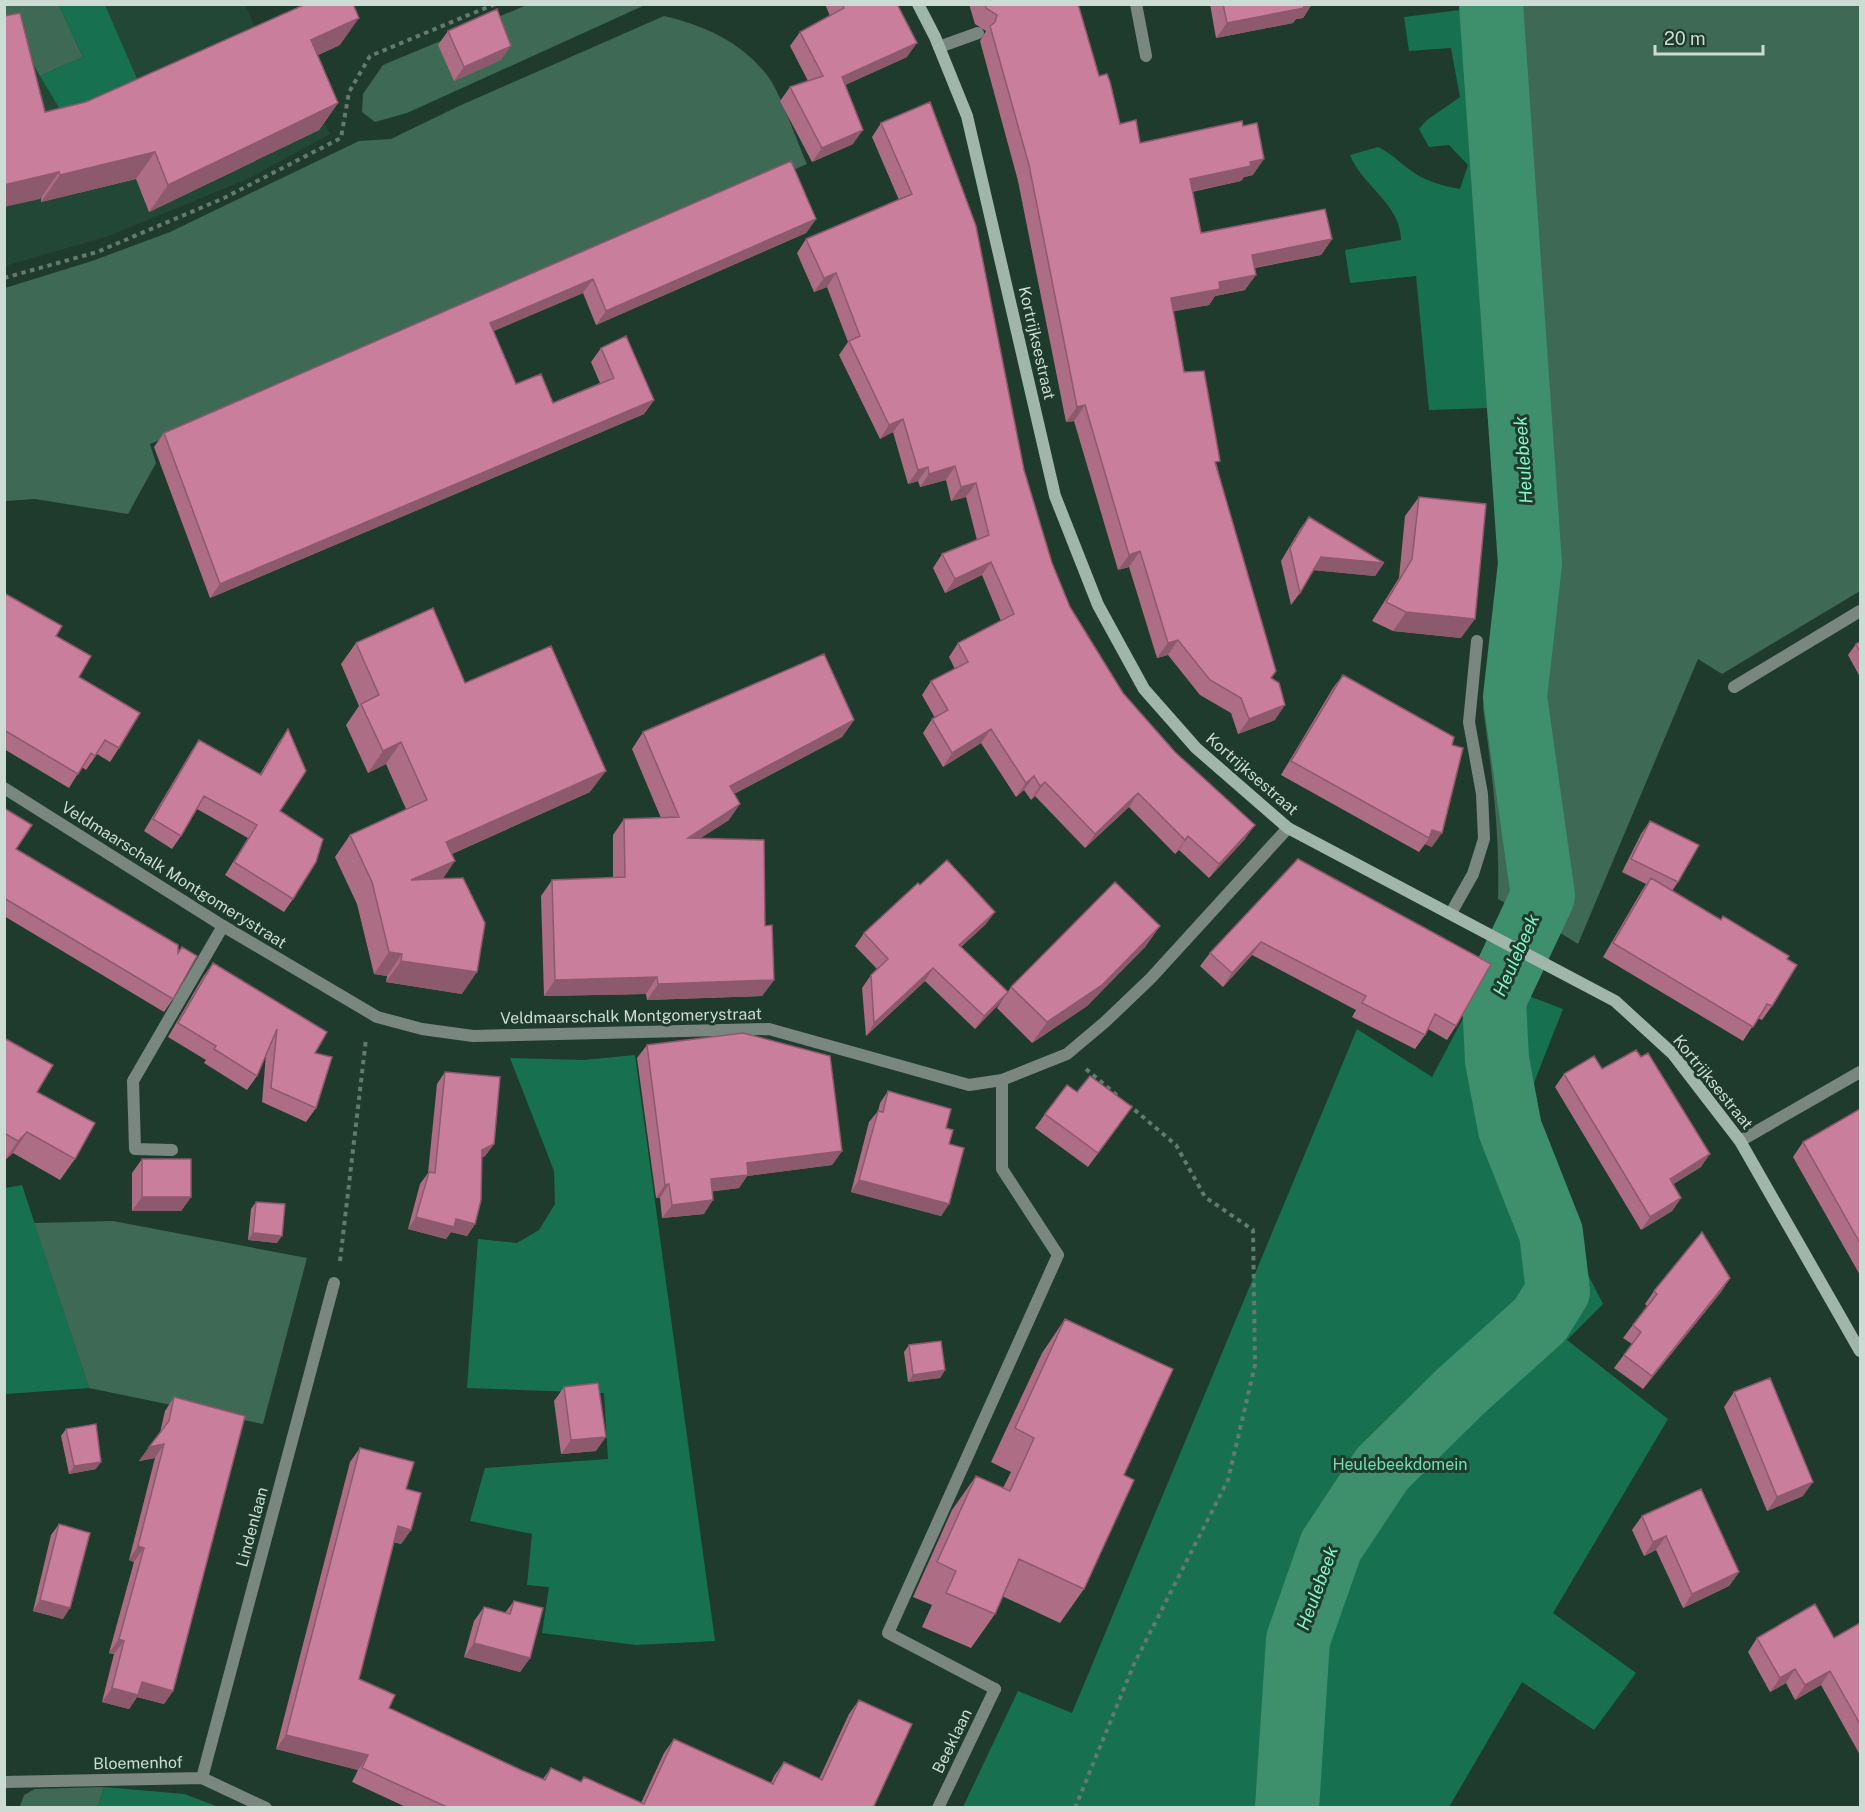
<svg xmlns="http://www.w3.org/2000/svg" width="1865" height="1812" font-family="'Public Sans',sans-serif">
  <rect width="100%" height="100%" fill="#1f3b2e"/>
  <path fill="#224737" d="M105,5H245L260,38L304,79L330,134L250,178L106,237L5,266L4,14L69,123L142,90Z"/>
  <path fill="#3d6955" d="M4,5H59L83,57L40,76L5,14Z
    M527,5H645L407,113L375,122L362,112L363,94L383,65Z
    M1512,5H1860V591L1722,674L1698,659L1578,944L1556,930L1557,883L1528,708L1535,647L1551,558L1538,302Z
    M664,16C705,26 740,41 767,75C780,91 797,142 807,164L323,373L150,444L156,463L128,514L35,499L5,501V288L92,261L170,232L359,141L391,139L459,106Z
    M1517,526L1514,610L1500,611L1498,529Z
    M1483,708L1506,710L1514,774L1518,860L1516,909L1498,899C1500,834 1492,772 1483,708Z
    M113,1221L307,1258L263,1424L89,1388L34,1223Z
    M104,1787L98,1807L20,1806L24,1795L35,1789Z"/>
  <path fill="#177150" d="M59,5H105L142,90L69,124L40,76L83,57Z
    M1476,8L1496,210L1517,526L1498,529L1487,408L1429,410L1416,276L1350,283L1345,250L1401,240C1401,204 1362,186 1350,155L1378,147C1391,153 1399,162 1410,170C1424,181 1443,186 1460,189L1468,165L1449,145L1429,147L1419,129L1427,120L1460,97L1451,48L1409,51L1404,17Z
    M1514,610L1506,710L1483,708L1486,677L1500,611Z
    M1484,979L1563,1009L1515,1131L1603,1304L1567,1340L1668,1419L1553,1613L1636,1673L1594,1730L1522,1682L1449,1807H963L1018,1691L1072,1713L1357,1029L1432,1077Z
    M635,1055L715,1641L636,1645L542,1633L549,1587L527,1585L532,1534L470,1521L485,1468L608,1459L604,1393L467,1388L478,1239L517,1243L539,1230L555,1204L554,1171L510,1058L584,1060Z
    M22,1185L89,1388L6,1394L5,1188Z
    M104,1787L184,1794L219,1807H98Z"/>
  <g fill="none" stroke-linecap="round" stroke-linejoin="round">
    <path stroke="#3e906d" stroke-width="64" d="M1287,1808L1298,1640L1331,1546L1382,1469L1461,1391L1540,1320L1558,1291L1551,1233L1510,1129L1497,1060L1494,1000L1543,896L1515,697L1530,564L1491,4"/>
    <path stroke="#637a6f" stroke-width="4" stroke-dasharray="4.5 4.5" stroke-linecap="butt" d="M4,278L97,252L224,198L341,138L349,92L370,56L495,4
      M1086,1069L1119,1097
      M340,1261L366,1039
      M1075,1808L1134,1664L1228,1480L1255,1365L1253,1230L1205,1197L1176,1145L1130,1106"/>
    <path stroke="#7a8780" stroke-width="12" d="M1136,4L1146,56
      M939,47L978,33
      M1451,913L1473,874L1484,839L1482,794L1469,722L1477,641
      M172,1150L135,1149L133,1081L223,926
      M995,1689L888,1633L1058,1255L1002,1169V1080"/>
    <path stroke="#7a8780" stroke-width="12" d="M1734,687L1860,611
      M4,788L223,926L377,1017L422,1029L473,1036L769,1029L969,1085L1002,1080L1067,1054L1105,1022L1151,978L1288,828
      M1740,1141L1860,1072
      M202,1778L334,1283
      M4,1782L202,1778L266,1808
      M938,1808L995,1689"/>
    <path stroke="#a1b6ab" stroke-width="12" d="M918,4L935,37L967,116L1055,496L1098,605L1144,689L1196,748L1288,828L1615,1001L1673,1054L1740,1141L1860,1351"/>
  </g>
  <path fill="#ad6d85" d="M825,4H897L907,57L845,85L853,144L812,162L780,101L790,87L808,81L790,46L800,32L830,16Z
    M969,4H1078L1099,76L1120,124L1140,143L1253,175L1244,177L1241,181L1192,192L1201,233L1332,239L1321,255L1255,268L1245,290L1215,296L1209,305L1173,311L1184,372L1217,466L1271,678L1275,720L1238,734L1231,713L1200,695L1168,655L1157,658L1129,567L1118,570L1074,421L1066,422L1018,181L980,41L986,31L975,24Z
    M1210,4H1312L1303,18L1296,19L1293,23L1216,38Z
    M448,31L501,60L454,81L438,45Z
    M340,45L318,55L338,103L319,130L149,212L136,179L41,202L45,112Z
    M930,102L1024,470L1052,563L1070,607L1123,693L1245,839L1209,878L1179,850L1175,854L1129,807L1085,848L1035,796L1031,800L1024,790L1016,797L981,743L943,767L923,733L932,719L935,718L922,695L931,681L955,669L949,657L958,643L1001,621L982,575L945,593L933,568L942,554L977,540L966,497L951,501L946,480L920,487L918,481L908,484L893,432L880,439L839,355L848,342L827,287L814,292L797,253L806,239L899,200L872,137L881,123Z
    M791,161L816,219L806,233L596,325L583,293L493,331L516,384L553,403L600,383L591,362L601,348L654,400L644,414L210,598L154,447L164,433Z
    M1419,497L1461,638L1393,631L1372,621L1399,578L1405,516Z
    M1309,517L1384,563L1375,576L1313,570L1300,593L1291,605L1281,561L1300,529Z
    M4,593L56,636L119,748L110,762L97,754L86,770L82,767L69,788L4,749Z
    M1860,642V677L1848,655L1856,644Z
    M356,643L465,683L590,792L452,854L443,879L462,994L386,982L387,976L374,974L357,904L335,857L350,835L406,809L386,764L368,773L346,725L359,706L341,664Z
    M1343,675L1452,745L1432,847L1425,844L1419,852L1281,775L1333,688Z
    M854,720L842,737L734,794L729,820L700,838L765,926L774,980L762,996L647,1000L646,994L544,996L541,896L552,880L613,878V835L624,819L661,818L632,749L643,732Z
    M288,729L280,811L293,899L284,912L225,875L248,838L197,809L181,836L172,849L144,831L191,752L199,740L260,774L279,742Z
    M4,808L16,849L173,999L164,1012L4,916Z
    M1650,821L1678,882L1672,891L1787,959L1772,1006L1762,1020L1758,1018L1743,1041L1603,957L1641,892L1646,884L1622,872L1641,834Z
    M1298,859L1456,1026L1447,1040L1428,1029L1425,1035L1415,1049L1352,1017L1356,1010L1252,955L1223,987L1200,966L1210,953Z
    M920,885L986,924L961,947L1008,992L999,1004L975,1029L925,981L866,1036L862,988L871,975L877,969L855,946L864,933Z
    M1160,926L1145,947L1087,1006L1032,1043L997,1008L1011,987Z
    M213,963L315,1053L316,1108L306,1122L262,1102L266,1054L257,1076L247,1090L204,1063L206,1060L168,1037L203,977Z
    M4,1038L37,1092L75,1159L60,1180L13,1153L4,1161Z
    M647,1045L842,1151L832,1165L747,1176L739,1188L712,1191L704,1214L662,1218L660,1198H656L637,1058Z
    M1602,1069L1701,1167L1673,1184L1681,1198L1672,1211L1641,1230L1555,1087L1564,1074Z
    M445,1072L494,1144L485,1156L481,1158L475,1224L467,1236L451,1232L446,1239L408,1229L420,1184L428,1173L437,1084Z
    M888,1091L946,1128L949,1144V1204L941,1216L851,1192L869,1122L878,1111L880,1103Z
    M1132,1107L1088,1167L1035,1128L1045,1114Z
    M1860,1109V1275L1793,1157L1803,1142Z
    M142,1159L191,1197L181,1211H132V1173Z
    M256,1202L277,1243L248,1240L251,1209Z
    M1730,1278L1721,1292L1643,1389L1614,1368L1632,1344L1623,1338L1647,1306L1645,1304L1654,1291Z
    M1065,1319L1124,1475L1084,1589L1060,1623L1002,1596L995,1614L971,1648L922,1627L932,1605L913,1597L952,1510L976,1476L1003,1488L1011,1472L991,1462L1042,1353Z
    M909,1345L945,1370L940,1378L908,1382L904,1352Z
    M564,1387L596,1451L561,1454L554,1401Z
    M1734,1392L1803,1496L1767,1511L1724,1407Z
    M174,1397L173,1691L164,1704L137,1697L129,1709L102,1702L114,1654L109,1653L134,1562L129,1560L155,1458L139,1461L160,1433L165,1411Z
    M66,1429L96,1469L69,1474L61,1436Z
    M360,1448L406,1489L411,1530L401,1544L394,1542L359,1679L389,1708L521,1770L543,1779L551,1768L580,1782L584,1777L641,1803L664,1753L674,1739L771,1783L774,1776L784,1762L819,1779L849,1714L859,1700L873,1808H408L352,1782L358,1770L276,1749L350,1462Z
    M1642,1516L1739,1572L1729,1586L1683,1608L1656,1550L1644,1556L1632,1530Z
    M59,1524L63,1619L33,1611L51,1535Z
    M514,1601L530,1658L520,1672L464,1657L474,1621L484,1607L505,1613Z
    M1860,1623V1755L1821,1685L1795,1700L1786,1683L1770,1692L1748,1652L1757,1638H1834Z"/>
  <path fill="#8d596c" d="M1312,4L1303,18L1296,19L1293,23L1216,38L1227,23L1303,5Z
    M359,18L340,45L292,67L311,40Z
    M917,43L907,57L832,91L842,77Z
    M511,46L501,60L454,81L464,67Z
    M338,103L319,130L149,212L168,185Z
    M863,130L853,144L812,162L822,148Z
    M155,152L136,179L41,202L60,175Z
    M1264,159L1253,175L1244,177L1241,181L1179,194L1190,179L1250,162Z
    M59,172L40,199L4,207V185Z
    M816,219L806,233L596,325L606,311Z
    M1332,239L1321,255L1241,270L1252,255Z
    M836,273L827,287L814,292L824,278Z
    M1256,275L1245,290L1215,296L1209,305L1160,314L1171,298L1219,282Z
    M593,279L583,293L480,337L490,323Z
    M654,400L644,414L210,598L220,584Z
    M1085,405L1074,421L1066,422L1077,407Z
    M903,419L893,432L880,439L889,425Z
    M955,466L946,480L920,487L929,474Z
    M928,467L918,481L908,484L918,470Z
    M976,483L966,497L951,501L961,487Z
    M1140,551L1129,567L1118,570L1129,555Z
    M1321,557L1384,563L1375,576L1312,570Z
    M991,562L982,575L945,593L955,579Z
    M1406,612L1475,619L1461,638L1393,631Z
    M1178,640L1168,655L1157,658L1168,643Z
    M1285,705L1275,720L1238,734L1249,719Z
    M854,720L842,737L718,802L730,786Z
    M991,729L981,743L943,767L952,753Z
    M401,742L386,764L368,773L383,751Z
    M606,771L590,792L431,863L446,842Z
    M1034,776L1024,790L1016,797L1026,783Z
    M1045,782L1035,796L1031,800L1040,786Z
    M1138,793L1129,807L1085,848L1095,834Z
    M740,804L729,820L676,854L688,838Z
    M1255,825L1245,839L1209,878L1219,864Z
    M1432,830L1442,833L1432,847L1425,844L1429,838Z
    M1188,836L1179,850L1175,854L1185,840Z
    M455,861L440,883L411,880Z
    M995,912L986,924L950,957L959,945Z
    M1160,926L1145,947L1087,1006L1032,1043L1047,1022Z
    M1261,942L1252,955L1223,987L1232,973Z
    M389,952L402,954L387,976L374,974Z
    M401,961L477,972L462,994L386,982Z
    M933,968L925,981L866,1036L874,1023Z
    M657,977L646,994L544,996L555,980Z
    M774,980L762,996L647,1000L658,984Z
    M1008,992L999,1004L975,1029L984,1016Z
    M27,1132L13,1153L4,1161L18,1141Z
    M494,1144L485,1156L473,1162L482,1150Z
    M842,1151L832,1165L747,1176L739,1188L702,1193L711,1179L747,1163Z
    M1710,1154L1701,1167L1661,1192L1670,1179Z
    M859,1180L949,1204L941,1216L851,1192Z
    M669,1184L660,1198H656L665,1185Z
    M142,1197H191L181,1211H132Z
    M1681,1198L1672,1211L1641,1230L1650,1217Z
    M713,1200L704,1214L662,1218L672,1205Z
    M416,1217L456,1219L475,1224L467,1236L451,1232L446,1239L408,1229Z
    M253,1233L282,1236L277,1243L248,1240Z
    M1730,1278L1721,1292L1643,1389L1652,1376Z
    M945,1370L940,1378L908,1382L913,1375Z
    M606,1437L596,1451L561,1454L571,1440Z
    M164,1444L155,1458L139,1461L149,1447Z
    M101,1462L96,1469L69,1474L74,1466Z
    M1813,1482L1803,1496L1767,1511L1777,1497Z
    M398,1526L411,1530L401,1544L388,1541Z
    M1666,1536L1656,1550L1644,1556L1653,1542Z
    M138,1546L144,1548L134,1562L129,1560Z
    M1739,1572L1729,1586L1683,1608L1692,1594Z
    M40,1600L70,1608L63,1619L33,1611Z
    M119,1639L124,1641L114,1654L109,1653Z
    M474,1643L530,1658L520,1672L464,1657Z
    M1795,1669L1786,1683L1770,1692L1780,1678Z
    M1830,1671L1821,1685L1795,1700L1805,1685Z
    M142,1682L173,1691L164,1704L137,1697L129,1709L102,1702L112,1688Z
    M286,1735L368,1755L358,1770L276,1749Z"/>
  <path fill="#c97f9b" stroke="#8d596c" stroke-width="1.5" d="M306,4H353L359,18L311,40L338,103L168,185L155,152L60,175L59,172L4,185V16L20,13L45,112L86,102Z
    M842,4H897L917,43L842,77L863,130L822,148L790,87L823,76L800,32L844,8Z
    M985,4H1078L1099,76L1107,74L1110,82L1120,124L1136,120L1140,143L1242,121L1243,126L1257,123L1264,159L1250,162L1251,166L1190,179L1201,233L1325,209L1332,239L1252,255L1256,275L1219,282L1220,289L1171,298L1184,372L1204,371L1220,461L1215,462L1276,671L1271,678L1279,683L1285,705L1249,719L1241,698L1210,680L1178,640L1168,643L1140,551L1129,555L1085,405L1077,407L1029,165L990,26L995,22L997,15L986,8Z
    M1223,4H1303L1304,8L1227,23Z
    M497,9L511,46L464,67L448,31Z
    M930,102L976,226L1024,470L1052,563L1070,607L1123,693L1175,752L1255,825L1219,864L1188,836L1185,840L1138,793L1095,834L1045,782L1040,786L1034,776L1026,783L991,729L952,753L932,719L948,710L931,681L968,662L958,643L1014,614L991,562L955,579L942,554L989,535L976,483L961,487L955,466L929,474L928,467L918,470L903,419L889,425L849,341L860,336L836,273L824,278L806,239L912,194L881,123Z
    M791,161L816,219L606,311L593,279L490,323L516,384L541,374L553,403L614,378L601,348L626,336L654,400L220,584L164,433Z
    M1419,497L1486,504L1475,619L1406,612L1386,602L1412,559Z
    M1309,517L1384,563L1321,557L1300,593L1290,548Z
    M4,593L62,626L56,636L91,656L79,677L140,713L119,748L105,740L95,756L91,753L78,774L4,730Z
    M433,608L465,683L551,646L606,771L446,842L455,861L411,880L463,878L485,923L477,972L401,961L402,954L389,952L372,882L350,835L427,800L401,742L383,751L361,704L379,695L356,643Z
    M1860,642V652L1856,644Z
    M824,654L854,720L730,786L740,804L688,838L764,840L765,926L772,925L774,980L658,984L657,977L555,980L552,880L625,877L624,819L679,817L643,732Z
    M1343,675L1454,737L1452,745L1463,748L1442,833L1432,830L1429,838L1291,761Z
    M288,729L306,771L280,811L323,839L316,862L293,899L234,862L257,825L204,796L181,836L153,819L199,740L261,775Z
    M4,808L32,825L16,849L178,945V953L182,947L197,956L173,999L4,898Z
    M1650,821L1699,845L1678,882L1631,859Z
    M1298,859L1491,964L1456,1026L1435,1014L1425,1035L1362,1003L1366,996L1261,942L1232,973L1210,953Z
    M947,860L995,912L959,945L1008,992L984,1016L933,968L874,1023L871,975L888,959L864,933L918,883L920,885Z
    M1651,878L1721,920L1723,916L1789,956L1787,959L1797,965L1772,1006L1767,1004L1753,1027L1613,943Z
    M1115,882L1160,926L1102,985L1047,1022L1011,987Z
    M213,963L327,1032L315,1053L332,1057L316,1108L271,1088L277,1029L257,1076L214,1049L216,1046L178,1023Z
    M743,1033L830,1056L842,1151L747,1163L748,1175L711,1179L713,1200L672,1205L669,1184L665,1185L647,1045Z
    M4,1038L53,1065L37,1092L95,1123L75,1159L27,1132L18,1141L4,1133Z
    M1636,1050L1641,1057L1648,1053L1710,1154L1670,1179L1681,1198L1650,1217L1564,1074L1594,1056L1602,1069Z
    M445,1072L500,1077L494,1144L482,1150L481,1200L475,1224L456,1219L454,1227L416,1217L429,1172L435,1173Z
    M1090,1076L1132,1107L1098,1153L1045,1114L1067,1085L1077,1092Z
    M888,1091L951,1109L946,1128L953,1130L949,1144L964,1148L949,1204L859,1180L878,1111L883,1112Z
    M1860,1109V1243L1803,1142Z
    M142,1159H191V1197H142Z
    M256,1202L285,1204L282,1236L253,1233Z
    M1702,1232L1730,1278L1652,1376L1624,1355L1641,1332L1633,1325L1657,1294L1654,1291Z
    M1065,1319L1173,1369L1124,1475L1134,1480L1084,1589L1019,1559L995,1614L946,1593L956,1571L937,1562L976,1476L1010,1491L1034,1438L1015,1428Z
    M941,1341L945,1370L913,1375L909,1345Z
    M1770,1378L1813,1482L1777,1497L1734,1392Z
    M598,1383L606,1437L571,1440L564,1387Z
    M174,1397L245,1416L173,1691L142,1682L138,1695L112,1688L124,1641L119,1639L144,1548L138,1546L164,1444L149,1447L169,1421Z
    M96,1424L101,1462L74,1466L66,1429Z
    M360,1448L414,1462L406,1489L421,1493L411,1530L398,1526L359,1679L395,1695L389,1708L521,1770L545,1780L551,1768L581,1782L584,1777L644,1804L674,1739L773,1784L784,1762L822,1780L859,1700L912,1724L873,1808H449L362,1768L368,1755L286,1735Z
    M1701,1489L1739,1572L1692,1594L1666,1536L1653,1542L1642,1516Z
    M59,1524L90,1533L70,1608L40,1600Z
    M514,1601L543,1608L530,1658L474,1643L484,1607L510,1614Z
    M1815,1604L1834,1638L1860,1623V1724L1830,1671L1805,1685L1795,1669L1780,1678L1757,1638Z"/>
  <g text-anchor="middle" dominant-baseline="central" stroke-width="6" stroke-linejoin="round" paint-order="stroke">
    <g font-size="16" fill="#ccdcd4" stroke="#1f3b2e">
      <text transform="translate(1037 343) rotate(77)">Kortrijksestraat</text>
      <text transform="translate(1252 774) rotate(41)">Kortrijksestraat</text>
      <text transform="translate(174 875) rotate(32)">Veldmaarschalk Montgomerystraat</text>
      <text transform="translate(631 1016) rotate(-1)">Veldmaarschalk Montgomerystraat</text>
      <text transform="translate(1713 1082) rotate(51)">Kortrijksestraat</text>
      <text transform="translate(252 1527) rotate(-75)">Lindenlaan</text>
      <text transform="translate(952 1741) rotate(-64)">Beeklaan</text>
      <text transform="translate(138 1763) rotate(-1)">Bloemenhof</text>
    </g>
    <g font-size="16" fill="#6ee0af" stroke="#1f3b2e">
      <text x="1400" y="1464">Heulebeekdomein</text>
    </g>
    <g font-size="18" font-style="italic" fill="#85f7c4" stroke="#1f3b2e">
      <text transform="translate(1523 460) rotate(-94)">Heulebeek</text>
      <text transform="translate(1516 955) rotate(-66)">Heulebeek</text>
      <text transform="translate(1317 1588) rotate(-70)">Heulebeek</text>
    </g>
  </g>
  <rect width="1865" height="1812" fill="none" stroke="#ccdcd4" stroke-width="12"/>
  <path d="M1655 45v9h108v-9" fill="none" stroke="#ccdcd4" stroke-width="3"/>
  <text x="1664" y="45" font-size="18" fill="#ccdcd4" stroke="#1f3b2e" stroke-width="4.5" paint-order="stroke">20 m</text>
</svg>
